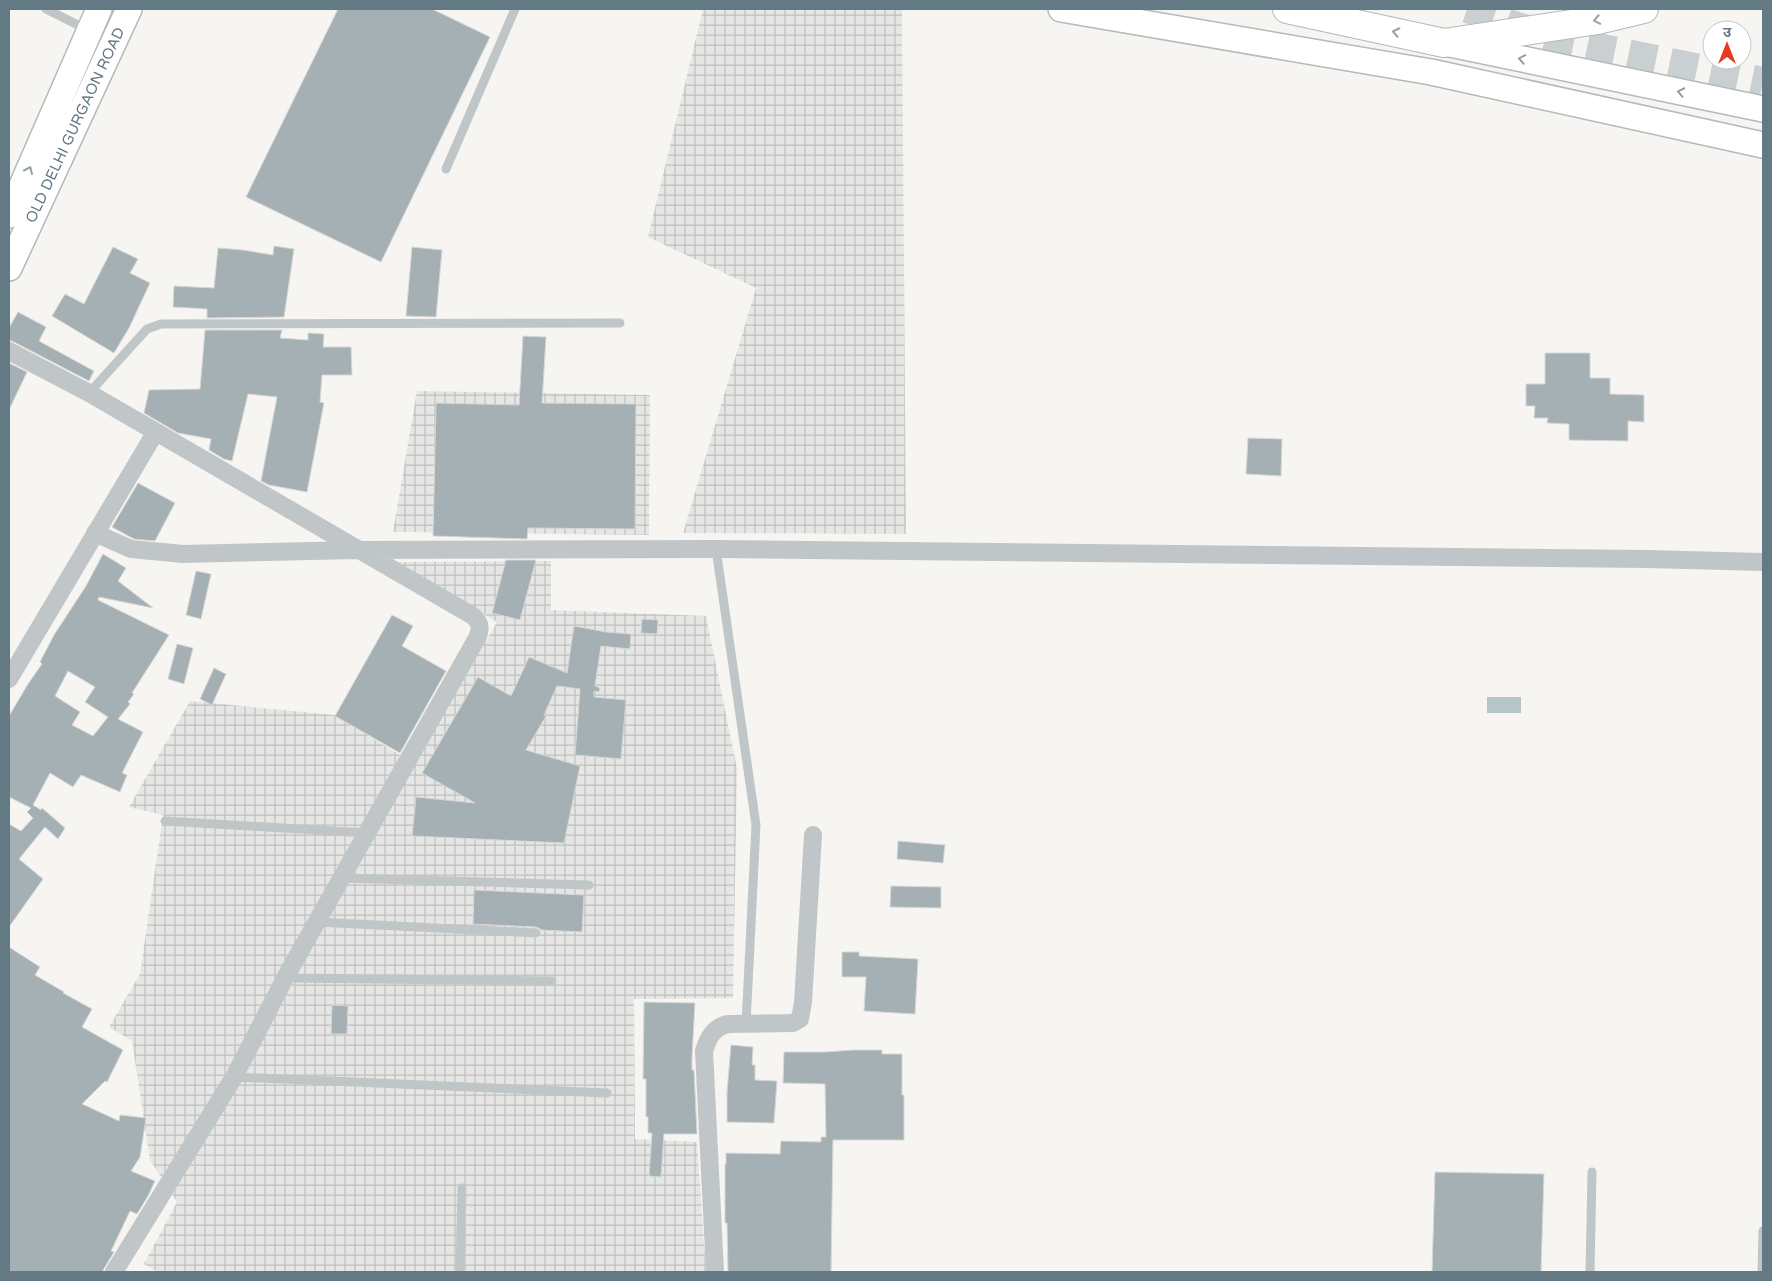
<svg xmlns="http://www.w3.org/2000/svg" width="1772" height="1281" font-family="'Varela Round','Noto Sans Devanagari',sans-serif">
  <defs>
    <pattern id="industrial-grid" width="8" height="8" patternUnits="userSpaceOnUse" patternTransform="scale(1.25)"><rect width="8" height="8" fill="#e6e7e5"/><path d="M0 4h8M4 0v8" fill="none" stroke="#bec0bf"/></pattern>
  </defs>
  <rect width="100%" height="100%" fill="#f6f5f2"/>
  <path fill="url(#industrial-grid)" d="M703,9H902L906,534L683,533L756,288L648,237Z
    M417,391L650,395L649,535L393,532Z
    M551,561V610L706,616L737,769L733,998L634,999L635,1139L697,1142L706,1272H158L144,1264L177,1202L150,1160L132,1041L109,1027L140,974L163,815L129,807L190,701L335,715L413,763L497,622L395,562Z"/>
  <path fill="#b6c5c7" d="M1487,697H1521V713H1487Z"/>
  <path fill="#a5b0b4" stroke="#d7d7d4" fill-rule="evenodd" d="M338,9H432L490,37L381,262L246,197Z
    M274,246L294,249L284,317L207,318V309L173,307L174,286L214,288L218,248L243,250L273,255Z
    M113,247L138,259L130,273L150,283L129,328L114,353L52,316L65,294L84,304Z
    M412,247L442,250L436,317L406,316Z
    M18,312L46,327L39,341L94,371L89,381L14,342L9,340V328Z
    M205,330H282L280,338L308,340V333L324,334L323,347H351L352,375H322L320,402L324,403L307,492L269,485L261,481L277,397L248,394L232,461L224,459L209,450L211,439L178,433L144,413L149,390L200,389Z
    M523,336L546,337L542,403L636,404L635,529L528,528L527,539L433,536L436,403L519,405Z
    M1545,353H1590V378H1610V394L1644,395V422L1628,421V441L1569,440V424L1547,423L1548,418H1534L1535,406H1526V384H1545Z
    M9,363L27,372L9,410Z
    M1248,438L1282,439L1281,476L1246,474Z
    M138,483L175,503L155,541L134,539L112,527Z
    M103,554L126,568L118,581L153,608L99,597L98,600L169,635L132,693L134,694L128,702L130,704L118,719L143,732L122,773L127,775L120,792L81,775L73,787L50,773L33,805L41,810L42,808L65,828L58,839L45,827L19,859L43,879L9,927V824L21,831L33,818L27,812L31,808L9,797V716L28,684L42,664L40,662L54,635L86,586ZM68,671L95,687L85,702L108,717L93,736L72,725L80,712L55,696Z
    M506,560H536L520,620L492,613Z
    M196,571L211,574L201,619L186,615Z
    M392,615L413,626L402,646L446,671L400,753L335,716Z
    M642,619L658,620L657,634L641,633Z
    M574,626L606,632L631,634L630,649L601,646L595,686L600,688L599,692L594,691V697L626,700L621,759L575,755L580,689L557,686L544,715L546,716L526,750L580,766L564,843L412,836L416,797L475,803L422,773L478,677L511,696L529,657L567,673Z
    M177,644L193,648L184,684L168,679Z
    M214,668L226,674L212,705L200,699Z
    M898,841L945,845L943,863L897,859Z
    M891,886L941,887V908L890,907Z
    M474,890L584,895L582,932L542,930L536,927L473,924Z
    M9,947L40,967L35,975L64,992L63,993L92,1009L82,1027L123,1050L107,1082L105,1081L82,1104L119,1121L120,1115L146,1118L140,1157L131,1171L155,1181L148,1196L137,1214L130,1211L111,1251L114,1252L102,1272H9Z
    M842,952H859V956L918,959L915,1014L864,1011L866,977H842Z
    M644,1002L695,1003L692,1057V1070H694L697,1134H664L661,1177L649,1176L652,1133H648V1117H646V1079H643Z
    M332,1005L348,1006L347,1034H331Z
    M731,1045L753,1047L752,1065H755V1080L777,1081L774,1123L727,1122V1092Z
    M853,1050H882V1054H902V1095H904V1140H833L831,1272H728L727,1223H725V1164H726V1153L780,1154L781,1141L821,1142V1137H826L825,1084L783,1083L784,1052H825Z
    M1435,1172L1544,1174L1541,1272H1432Z"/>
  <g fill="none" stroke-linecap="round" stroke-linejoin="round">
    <path stroke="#cad0d1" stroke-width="28" stroke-dasharray="28 14" stroke-linecap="butt" d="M1467,9L1554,38L1763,81"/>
    <g stroke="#b3babd" stroke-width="28">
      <path id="secondary" d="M1061,9L1431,72L1763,145
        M1450,44L1763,109
        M9,215L99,9
        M9,268L129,9"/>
    </g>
    <g stroke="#b3b8bb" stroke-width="30">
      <path id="highway" d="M1287,9L1444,43L1598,20L1644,9"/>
    </g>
    <path stroke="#c0c6c8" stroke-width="9" d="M46,9L88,30
      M446,169L515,9
      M89,393L147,329L161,324L620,323
      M716,549L756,825L746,1024
      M165,821L367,833
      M342,878L589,885
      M317,922L536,933
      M285,978L552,981
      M234,1077L607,1093
      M460,1272L462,1188
      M1590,1272L1592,1172
      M1762,1272L1763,1231"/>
    <path stroke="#c0c6c8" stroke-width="18" d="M9,351L89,393L473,616C481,623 481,629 477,638L285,978L234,1077L114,1272
      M95,533L131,549L183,554L357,550L716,549L1647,559L1763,562
      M9,679L155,433
      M715,1272L704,1051C708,1038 714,1026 729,1024L793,1023L800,1019L803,1002L813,835"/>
    <use href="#secondary" stroke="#fff" stroke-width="25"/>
    <use href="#highway" stroke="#fff" stroke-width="28"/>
  </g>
  <defs><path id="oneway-chevron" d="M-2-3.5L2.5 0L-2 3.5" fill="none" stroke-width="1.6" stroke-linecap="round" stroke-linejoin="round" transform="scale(1.25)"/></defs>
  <g stroke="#92a1a9">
    <use href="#oneway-chevron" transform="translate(1597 20) rotate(169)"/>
    <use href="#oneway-chevron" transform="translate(1396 32) rotate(-168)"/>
    <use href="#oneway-chevron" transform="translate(1522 59) rotate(-169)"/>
    <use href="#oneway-chevron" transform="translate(1681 92) rotate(-168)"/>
    <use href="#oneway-chevron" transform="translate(29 170) rotate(-66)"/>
  </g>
  <g text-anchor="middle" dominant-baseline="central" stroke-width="5" stroke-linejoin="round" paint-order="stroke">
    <g font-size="15" fill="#637984" stroke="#fff">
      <text transform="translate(75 125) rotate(-65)">OLD DELHI GURGAON ROAD</text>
    </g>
  </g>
  <rect width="1772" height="1281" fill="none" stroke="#637984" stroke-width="20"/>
  <g transform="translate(1727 45)"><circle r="24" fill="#ffffff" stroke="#c1c9ce"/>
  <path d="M0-4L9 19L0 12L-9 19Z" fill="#e83820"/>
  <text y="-8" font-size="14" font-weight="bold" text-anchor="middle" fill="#637984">उ</text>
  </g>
</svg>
